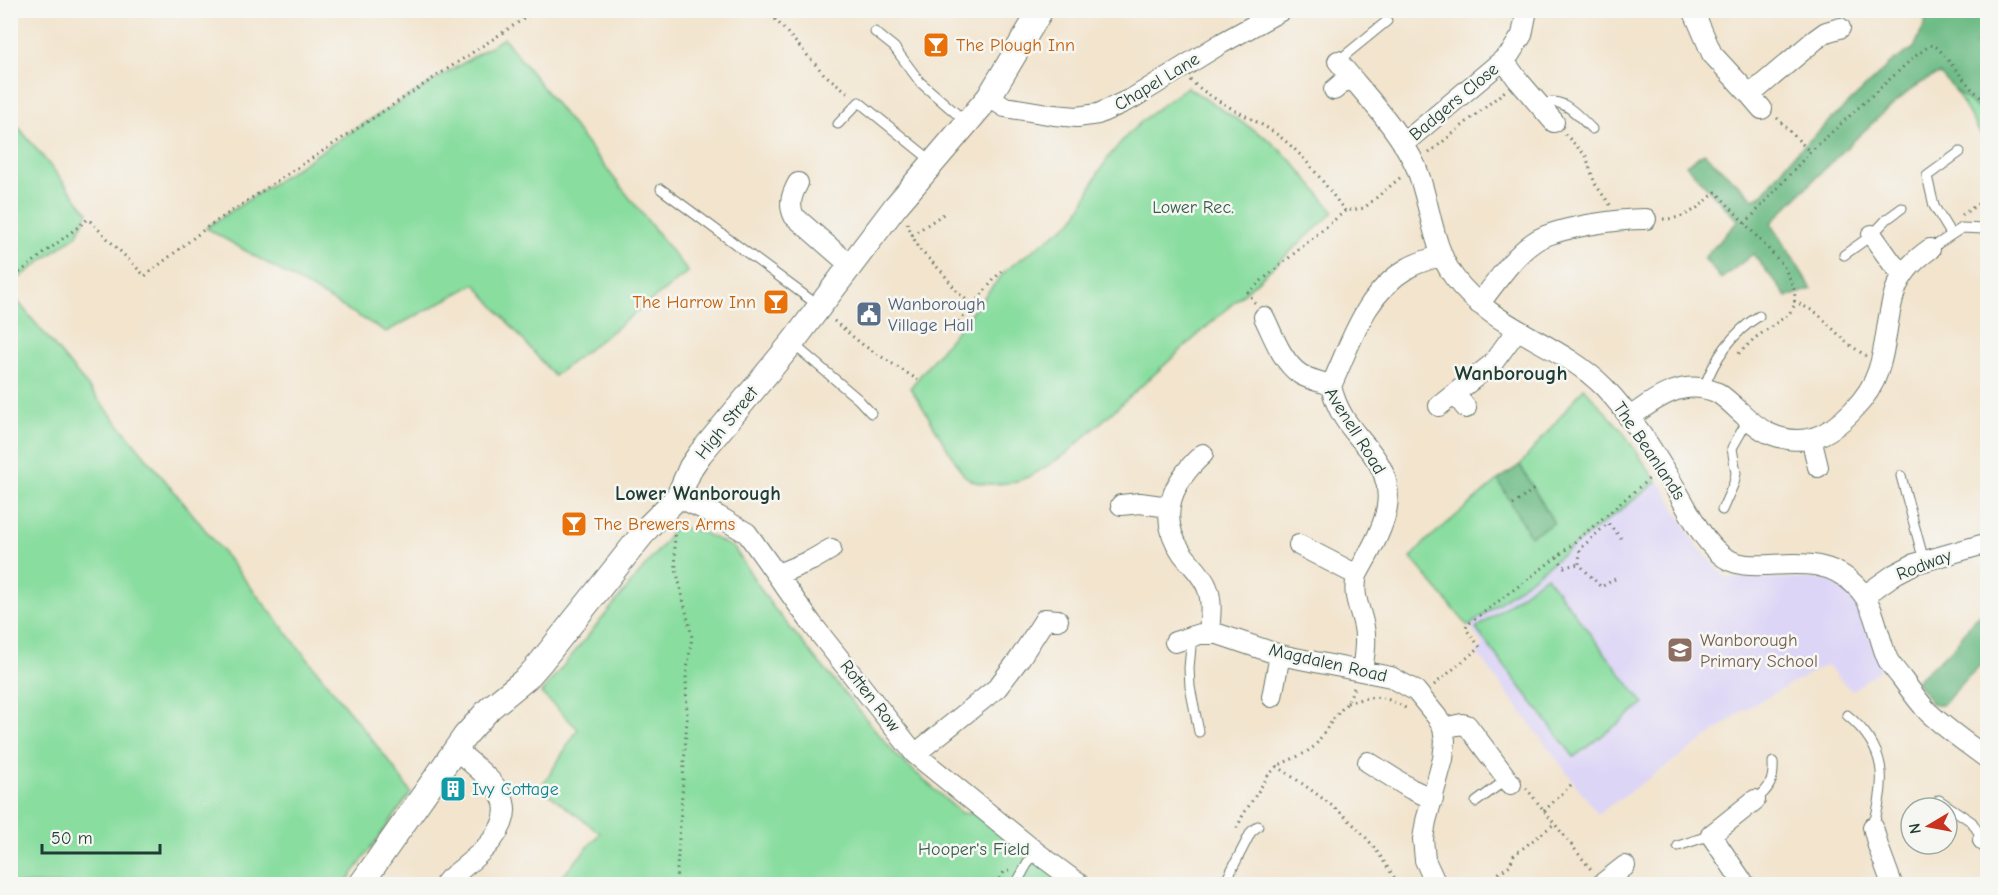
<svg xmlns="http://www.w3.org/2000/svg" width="1998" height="895" font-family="'Comic Neue',sans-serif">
  <rect width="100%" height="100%" fill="#f6f6f2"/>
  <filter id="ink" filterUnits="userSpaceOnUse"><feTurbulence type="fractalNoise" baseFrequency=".0167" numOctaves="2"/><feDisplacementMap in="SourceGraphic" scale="12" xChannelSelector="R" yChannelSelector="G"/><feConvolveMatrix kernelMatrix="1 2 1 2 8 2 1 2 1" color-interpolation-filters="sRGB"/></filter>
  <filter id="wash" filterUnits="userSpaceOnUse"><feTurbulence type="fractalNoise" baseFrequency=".008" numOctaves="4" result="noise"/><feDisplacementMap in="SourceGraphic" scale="24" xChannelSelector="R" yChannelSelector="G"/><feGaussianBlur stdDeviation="1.35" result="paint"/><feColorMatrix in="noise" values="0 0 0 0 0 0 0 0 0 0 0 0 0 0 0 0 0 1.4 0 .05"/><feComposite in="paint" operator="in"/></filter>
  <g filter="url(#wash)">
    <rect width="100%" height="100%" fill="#f2e4cd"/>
    <path fill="#ddd5f6" d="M1659,480L1696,545L1727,578L1826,579L1848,591L1887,664L1852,691L1826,665L1740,712L1719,729L1598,814L1477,653L1484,646L1469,626Z"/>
    <path fill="#88dd9f" stroke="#548d6a" stroke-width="1.5" d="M504,38L688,272L554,376L475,284L386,332L206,228L349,133Z
      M1187,87L1268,139L1293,162L1334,212L1066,454C1054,461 1042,470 1030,476C1013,484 978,490 964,475C960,470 957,464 954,459C938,436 927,411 910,388L1006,270L1072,221C1086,204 1090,185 1102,167C1125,131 1153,111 1187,87Z
      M1955,90L1987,116V145Z
      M11,118L88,212L77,235L11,284Z
      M10,292L191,512L392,765L411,793L345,884H11Z
      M1584,388L1621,429L1657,482L1469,626L1467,625L1411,558L1427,540L1444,526L1498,480L1520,465Z
      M674,526L702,532L734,548L772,606L897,756L961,813L990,815L1079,884H556L600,833L541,788L578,729L541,693L665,542Z
      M1546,576L1644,704L1574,757L1476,629Z"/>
    <path fill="#6ebc86" stroke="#467c5d" stroke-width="1.5" d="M1919,11H1987V31L1974,45L1987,56V116L1955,90L1940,74C1919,81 1903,96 1887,110C1846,146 1809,185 1771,223L1812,289L1787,297L1753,254L1721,279L1704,258L1738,221L1686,165L1704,153L1754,199L1762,195L1793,156L1877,76L1892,62L1914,48L1926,21Z
      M1520,465L1554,523L1530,536L1498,480Z
      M1987,609V660C1970,672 1958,690 1942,705L1931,703L1916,681L1956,645L1970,624Z"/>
  </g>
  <g filter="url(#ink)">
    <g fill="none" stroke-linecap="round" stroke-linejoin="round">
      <g stroke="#69776a" stroke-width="11">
        <path id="service" d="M875,32L894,47L920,82L966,122
          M1338,61L1387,21
          M1540,105C1562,94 1577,115 1592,129
          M838,124L859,102L932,161
          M661,189L819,306
          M1951,234L1934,206L1927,176L1960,152
          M1930,249L1962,228L1984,229
          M1844,255L1872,235L1887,219L1902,208
          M792,343L858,399L871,413
          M1704,388C1714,359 1733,332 1759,316
          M1901,476L1924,561
          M1722,510L1734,483L1736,473L1732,448L1748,420
          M1192,636L1189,668L1190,687L1199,732
          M1847,715C1887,748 1887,780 1873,827
          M1755,800C1770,789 1774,780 1773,762
          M1939,800L1972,822L1983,840
          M1476,802L1507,779
          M1678,846L1711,835
          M1016,884L1030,859L1036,852
          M1222,884L1227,879L1251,832L1258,826"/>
      </g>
      <g stroke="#69776a" stroke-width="22">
        <path id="minor" d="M1693,10L1712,54L1750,95L1815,40L1826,32L1840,28
          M1338,61C1364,94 1399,129 1416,167C1430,201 1432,247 1454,277C1492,329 1559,342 1604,387C1632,416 1654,452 1674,486C1688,509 1699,535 1719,553C1751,584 1811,541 1856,586C1876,605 1877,636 1888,660C1892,667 1898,673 1903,680C1911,691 1919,702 1928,712C1946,729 1968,744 1988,759
          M1504,61L1518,80L1554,122
          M1334,90L1350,76
          M1750,95L1762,109
          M989,97L1005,107L1054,115L1077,117L1098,114L1133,98L1222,43L1282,10
          M1403,144L1510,54L1522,35L1527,10
          M798,183C792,194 788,204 794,216L850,265
          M1872,235L1892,263L1903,274
          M1479,304C1496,283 1512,257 1534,242C1555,227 1620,219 1646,219
          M1264,317C1273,335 1282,362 1300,374C1309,380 1321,381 1331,386C1338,416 1352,429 1371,452C1406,496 1379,534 1357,575C1352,598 1360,606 1364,627C1367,642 1364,657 1362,671
          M1331,386C1351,343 1364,294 1408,268C1418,262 1431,259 1442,255
          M1455,394L1466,408
          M1439,406L1492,364L1517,330
          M1629,418C1656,398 1684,377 1718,393C1736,405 1748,423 1768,433C1781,439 1798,442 1813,438C1839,430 1870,397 1878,371C1888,343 1886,313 1897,286C1905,269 1916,259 1930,249
          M1811,438L1818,467
          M1203,454C1173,481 1156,516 1182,553C1190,564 1202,574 1207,587C1213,601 1210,618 1209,633
          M678,497L718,516L747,533L812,624L915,754L1036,852L1079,884
          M1121,505L1140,503L1169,507
          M1299,545L1357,575
          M778,574L812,560L831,549
          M1864,596L1895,574L1914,564L1988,543
          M1175,642L1200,634H1218L1280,655L1391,677L1416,691L1437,717L1443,728L1445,741L1443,759L1426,821L1423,839L1425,860L1436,884
          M1272,697L1280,655
          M1443,728L1462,724L1467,725L1511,784
          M915,754L997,688L1020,658L1045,619L1058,620
          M1368,762L1411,789L1433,799
          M1873,827L1878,846L1892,884
          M1983,840L1988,844
          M445,884L449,879C471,861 519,828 501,795C491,777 470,763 456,749
          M1602,884L1625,866
          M1744,884L1711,835L1755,800"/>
      </g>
      <g stroke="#69776a" stroke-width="26">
        <path id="tertiary" d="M361,884L465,736L490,708L527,678L541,662L649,526L678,497L691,467L700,454L792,343L895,207L989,97L1041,10"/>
      </g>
      <path stroke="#69776a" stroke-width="3" stroke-dasharray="1.5 4.5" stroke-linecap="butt" d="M767,10L824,74L851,95
        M1190,80C1214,102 1243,113 1269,129C1301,149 1323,182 1345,211
        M1777,118L1810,152
        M1565,134L1586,156L1595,184L1611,206
        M1429,153L1505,91
        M1962,215L1988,197
        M1663,219C1687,219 1699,207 1716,192L1783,265L1793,285L1795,296L1794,306L1789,314L1755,338L1736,356
        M907,223L918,248L943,273L958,293L973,305L1001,271
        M1745,224L1810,152L1913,58L1929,46L1933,45L1938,48L1971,88L1988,104
        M912,235L945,213
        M10,280L88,219L145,276L206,228L537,10
        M1794,301L1817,313L1847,343L1866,356
        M1255,303L1248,292L1345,211L1364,208L1401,177
        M834,321L863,345L918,380
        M951,331L973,305
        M1513,505L1534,489
        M674,529L676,569L692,637L686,676L687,719L676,884
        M1557,557L1564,567L1579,564
        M1615,579L1601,587L1579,564L1580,549L1608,523L1621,538
        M1434,685L1480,647L1466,629L1467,625L1557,557L1650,478
        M1347,703C1374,695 1382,694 1407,709
        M1277,766C1311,790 1347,813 1373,846C1382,858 1390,871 1398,884
        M1526,788L1593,872
        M1544,811L1574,782
        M1237,828L1243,815L1268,776L1277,766L1305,753L1315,746L1334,718L1347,703L1354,688
        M997,884L1004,872L1009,871
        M1484,884L1510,865L1514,855L1554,824"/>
      <use href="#service" stroke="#fff" stroke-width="9"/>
      <use href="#minor" stroke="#fff" stroke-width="20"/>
      <use href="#tertiary" stroke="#fff" stroke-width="24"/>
    </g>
  </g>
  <defs>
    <g id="bar-square" transform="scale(1.35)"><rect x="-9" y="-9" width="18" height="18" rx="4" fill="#e8710a" stroke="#f6f6f2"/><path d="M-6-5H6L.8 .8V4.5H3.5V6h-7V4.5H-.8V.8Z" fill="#fff"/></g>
    <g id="civic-square" transform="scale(1.35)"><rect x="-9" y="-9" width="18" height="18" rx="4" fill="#5c6f8a" stroke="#f6f6f2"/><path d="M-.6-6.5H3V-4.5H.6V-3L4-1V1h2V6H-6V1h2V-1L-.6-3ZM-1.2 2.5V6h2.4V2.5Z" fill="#fff"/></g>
    <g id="school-square" transform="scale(1.35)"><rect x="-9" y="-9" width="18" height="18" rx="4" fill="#8d6e63" stroke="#f6f6f2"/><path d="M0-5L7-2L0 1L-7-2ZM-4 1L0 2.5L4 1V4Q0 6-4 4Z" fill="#fff"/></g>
    <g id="building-square" transform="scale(1.35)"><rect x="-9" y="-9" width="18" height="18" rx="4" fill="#0f9aa8" stroke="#f6f6f2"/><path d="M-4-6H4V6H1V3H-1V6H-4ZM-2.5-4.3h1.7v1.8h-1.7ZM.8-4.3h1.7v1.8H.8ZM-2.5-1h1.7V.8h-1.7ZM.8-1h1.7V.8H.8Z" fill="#fff"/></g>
  </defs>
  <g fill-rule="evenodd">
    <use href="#bar-square" x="936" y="45"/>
    <use href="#bar-square" x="776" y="302"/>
    <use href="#civic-square" x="869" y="314"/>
    <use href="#bar-square" x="574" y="524"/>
    <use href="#school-square" x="1680" y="650"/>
    <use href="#building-square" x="453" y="789"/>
  </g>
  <g text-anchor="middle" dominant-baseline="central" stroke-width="5" stroke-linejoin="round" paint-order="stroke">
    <g font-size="18" fill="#c56008" stroke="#f6f6f2" text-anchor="start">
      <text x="956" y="45">The Plough Inn</text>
      <text x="756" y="302" text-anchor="end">The Harrow Inn</text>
      <text x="594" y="524">The Brewers Arms</text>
    </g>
    <g font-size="18" fill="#1f3d34" stroke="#f6f6f2">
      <text transform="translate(1157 82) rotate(-31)">Chapel Lane</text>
      <text transform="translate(1454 102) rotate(-40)">Badgers Close</text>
      <text transform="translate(727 423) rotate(-51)">High Street</text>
      <text transform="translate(1355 431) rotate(58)">Avenell Road</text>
      <text transform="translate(1649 451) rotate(56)">The Beanlands</text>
      <text transform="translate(1924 565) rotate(-21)">Rodway</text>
      <text transform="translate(1328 663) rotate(13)">Magdalen Road</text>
      <text transform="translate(870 696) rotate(52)">Rotten Row</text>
    </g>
    <g font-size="18" fill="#345d49" stroke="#f6f6f2">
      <text x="1193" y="207">Lower Rec.</text>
      <text x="974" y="849">Hooper's Field</text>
    </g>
    <g font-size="18" fill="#4e5e75" stroke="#f6f6f2" text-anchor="start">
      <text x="888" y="304">Wanborough<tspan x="888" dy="21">Village Hall</tspan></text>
    </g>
    <g font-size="18" fill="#785e54" stroke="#f6f6f2" text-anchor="start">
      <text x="1700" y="640">Wanborough<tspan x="1700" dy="21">Primary School</tspan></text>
    </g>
    <g font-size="18" fill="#0d838f" stroke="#f6f6f2" text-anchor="start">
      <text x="472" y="789">Ivy Cottage</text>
    </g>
    <g font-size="20" font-weight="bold" fill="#1f3d34" stroke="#f6f6f2">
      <text x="698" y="493">Lower Wanborough</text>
    </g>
    <g font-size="21" font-weight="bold" fill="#1f3d34" stroke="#f6f6f2">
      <text x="1511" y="373">Wanborough</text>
    </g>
  </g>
  <rect width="1998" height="895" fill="none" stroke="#f6f6f2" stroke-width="36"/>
  <g transform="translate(1929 826) rotate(260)"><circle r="28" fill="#f6f6f2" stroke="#a0aca6" stroke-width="1.5"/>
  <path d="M0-4.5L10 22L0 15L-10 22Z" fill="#c8321e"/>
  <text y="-9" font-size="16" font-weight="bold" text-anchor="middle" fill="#1f3d34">N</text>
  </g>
  <path d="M42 844v9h118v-9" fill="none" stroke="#1f3d34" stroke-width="3"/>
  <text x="51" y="844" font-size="18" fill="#1f3d34" stroke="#f6f6f2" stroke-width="4.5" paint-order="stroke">50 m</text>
</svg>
